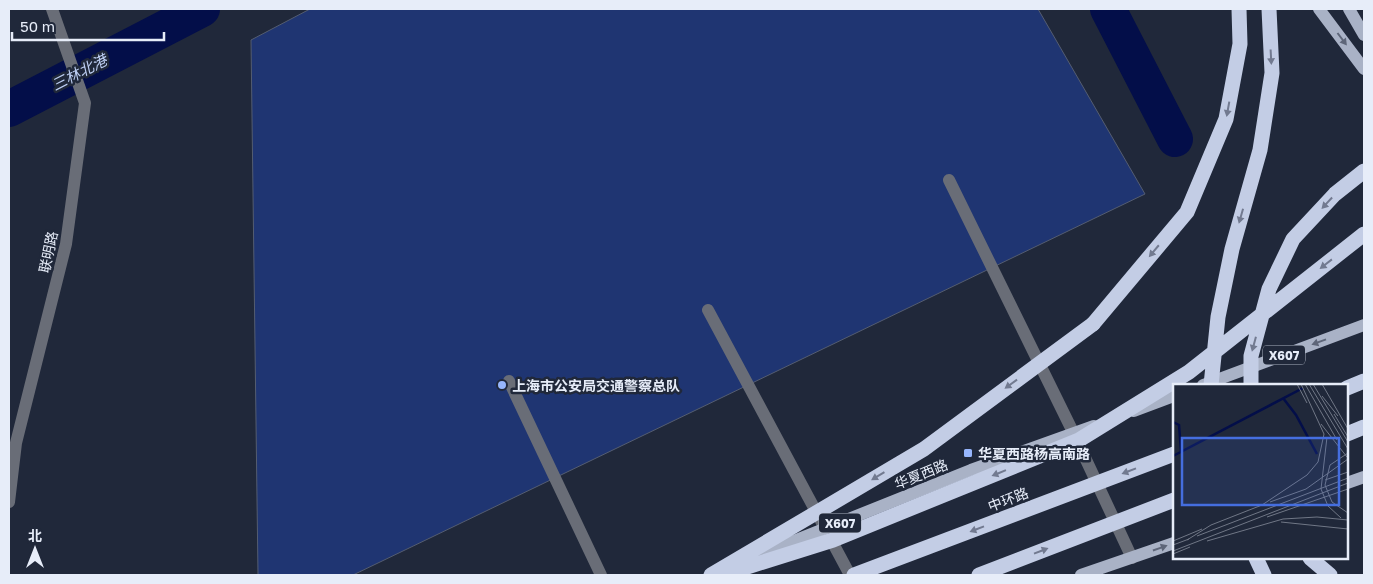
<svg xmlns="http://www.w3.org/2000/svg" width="1373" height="584" font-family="'Golos Text','Noto Sans SC',sans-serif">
  <rect width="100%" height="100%" fill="#20283a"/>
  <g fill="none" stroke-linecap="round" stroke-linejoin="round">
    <path stroke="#030e49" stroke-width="36" d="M1108,9L1175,139
      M9,109L202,9"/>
  </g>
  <path fill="#1f3572" stroke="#545d71" d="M310,9H1038L1145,194L353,575H258L251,40Z"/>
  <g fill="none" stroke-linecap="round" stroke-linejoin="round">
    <path stroke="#696d77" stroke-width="12" d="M949,180L1074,434L1132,558
      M708,310L850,575
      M509,381L601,575
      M9,502L16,443L66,244L85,103L52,9"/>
    <path stroke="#a9b2c6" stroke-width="12" d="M1319,9L1364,69
      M1349,9L1364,35
      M1203,385L1364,325
      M1134,411L1174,396
      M1347,483L1364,477
      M744,561L971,470L1094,426
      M1081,575L1174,543"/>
    <path stroke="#c3cde5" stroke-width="15" d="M1093,324L1187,212L1226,119L1240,44L1239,9
      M1347,388L1364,381
      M1347,434L1364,427
      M1256,558L1264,575
      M1310,558L1330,575"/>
    <path stroke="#c3cde5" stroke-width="15" d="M1211,385L1218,317L1232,249L1260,150L1272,73L1269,9
      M1251,385V356L1269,289L1293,239L1335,194L1364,171
      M711,575L924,449L1093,324
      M722,575L833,540L1079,440L1189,372L1364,234
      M854,575L1174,454
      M979,575L1174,500"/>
  </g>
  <defs><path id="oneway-solid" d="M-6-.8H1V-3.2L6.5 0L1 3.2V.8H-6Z" transform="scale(1.25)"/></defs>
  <g fill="#5e6679">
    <use href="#oneway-solid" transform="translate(1342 39) rotate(53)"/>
    <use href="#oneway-solid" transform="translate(1319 342) rotate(160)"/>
    <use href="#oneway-solid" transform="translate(1160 548) rotate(-19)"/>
  </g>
  <g fill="#727a90">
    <use href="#oneway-solid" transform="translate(1271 57) rotate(87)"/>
    <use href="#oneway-solid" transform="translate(1228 109) rotate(100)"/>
    <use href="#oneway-solid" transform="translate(1327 203) rotate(133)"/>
    <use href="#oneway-solid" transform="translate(1241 216) rotate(106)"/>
    <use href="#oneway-solid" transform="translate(1154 251) rotate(130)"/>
    <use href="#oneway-solid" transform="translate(1326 264) rotate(142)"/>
    <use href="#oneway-solid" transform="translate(1254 344) rotate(105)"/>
    <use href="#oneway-solid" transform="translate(1011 384) rotate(144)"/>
    <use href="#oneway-solid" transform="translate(1129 471) rotate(159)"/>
    <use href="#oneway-solid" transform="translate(999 473) rotate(158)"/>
    <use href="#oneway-solid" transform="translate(878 476) rotate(149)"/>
    <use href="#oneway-solid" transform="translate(977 529) rotate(159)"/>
    <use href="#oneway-solid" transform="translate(1041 551) rotate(-21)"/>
  </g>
  <g fill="#97b6fd" stroke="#20283a" stroke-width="2">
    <circle cx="502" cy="385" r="5"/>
    <rect x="963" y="448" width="10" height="10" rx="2.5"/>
  </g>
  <g text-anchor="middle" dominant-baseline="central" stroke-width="5" stroke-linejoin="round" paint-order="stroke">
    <g fill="#20283a" stroke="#abb2c0" stroke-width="1">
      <rect x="1263" y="345.5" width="42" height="19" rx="4"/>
      <rect x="819" y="513.5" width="42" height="19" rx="4"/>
    </g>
    <g font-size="12" font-weight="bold" fill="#e7edf9">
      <text x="1284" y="355">X607</text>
      <text x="840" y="523">X607</text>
    </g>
    <g font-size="14" fill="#e7edf9" stroke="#20283a">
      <text transform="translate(48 252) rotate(-78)">联明路</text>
      <text transform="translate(921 474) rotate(-22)">华夏西路</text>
      <text transform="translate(1008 499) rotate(-21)">中环路</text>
    </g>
    <g font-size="14" font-weight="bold" fill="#e7edf9" stroke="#20283a" text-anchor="start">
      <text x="512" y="385">上海市公安局交通警察总队</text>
      <text x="978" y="453">华夏西路杨高南路</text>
    </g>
    <g font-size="15" font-style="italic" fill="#becff4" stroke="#20283a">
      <text transform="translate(79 72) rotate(-27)">三林北港</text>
    </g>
  </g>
  <g transform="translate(1173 384)">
    <rect width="175" height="175" fill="#20283a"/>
    <path fill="none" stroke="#030e49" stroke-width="2.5" d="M110,14L123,31L144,70M0,38L6,41L8,67M0,72L130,4"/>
    <path fill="none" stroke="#707786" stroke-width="1" d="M124,0L134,19M132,0L164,56M136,0L175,65M140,0L175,58M149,0L175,45M149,12L165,32M161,30L175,53M148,40L174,73M154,53L148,105L155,122L168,134M175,69L157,81L152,101L159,118L175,129M152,96L175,88M97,118L133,105L175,75M94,133L175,105M108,138L175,145M24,152L175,94M14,156L38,141L89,121L134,91L145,78L151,50L128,0M0,157L29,145M34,157L110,135L144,133L175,136M0,161L16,155M0,167L175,99M0,170L17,163"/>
    <path fill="#456edf" fill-opacity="0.15" stroke="#456edf" stroke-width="2.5" d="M9,54H166V121H9Z"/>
    <rect width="175" height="175" fill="none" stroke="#e7edf9" stroke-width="2.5"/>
  </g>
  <rect width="1373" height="584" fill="none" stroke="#e7edf9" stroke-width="20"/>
  <g transform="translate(35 549)" stroke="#20283a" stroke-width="4" paint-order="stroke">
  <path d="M0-4L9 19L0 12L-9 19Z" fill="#e7edf9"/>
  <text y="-8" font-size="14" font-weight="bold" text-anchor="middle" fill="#e7edf9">北</text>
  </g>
  <path d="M12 32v8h152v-8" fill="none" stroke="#e7edf9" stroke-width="2.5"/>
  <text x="20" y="32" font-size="15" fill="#e7edf9" stroke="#20283a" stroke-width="4" paint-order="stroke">50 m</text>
</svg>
